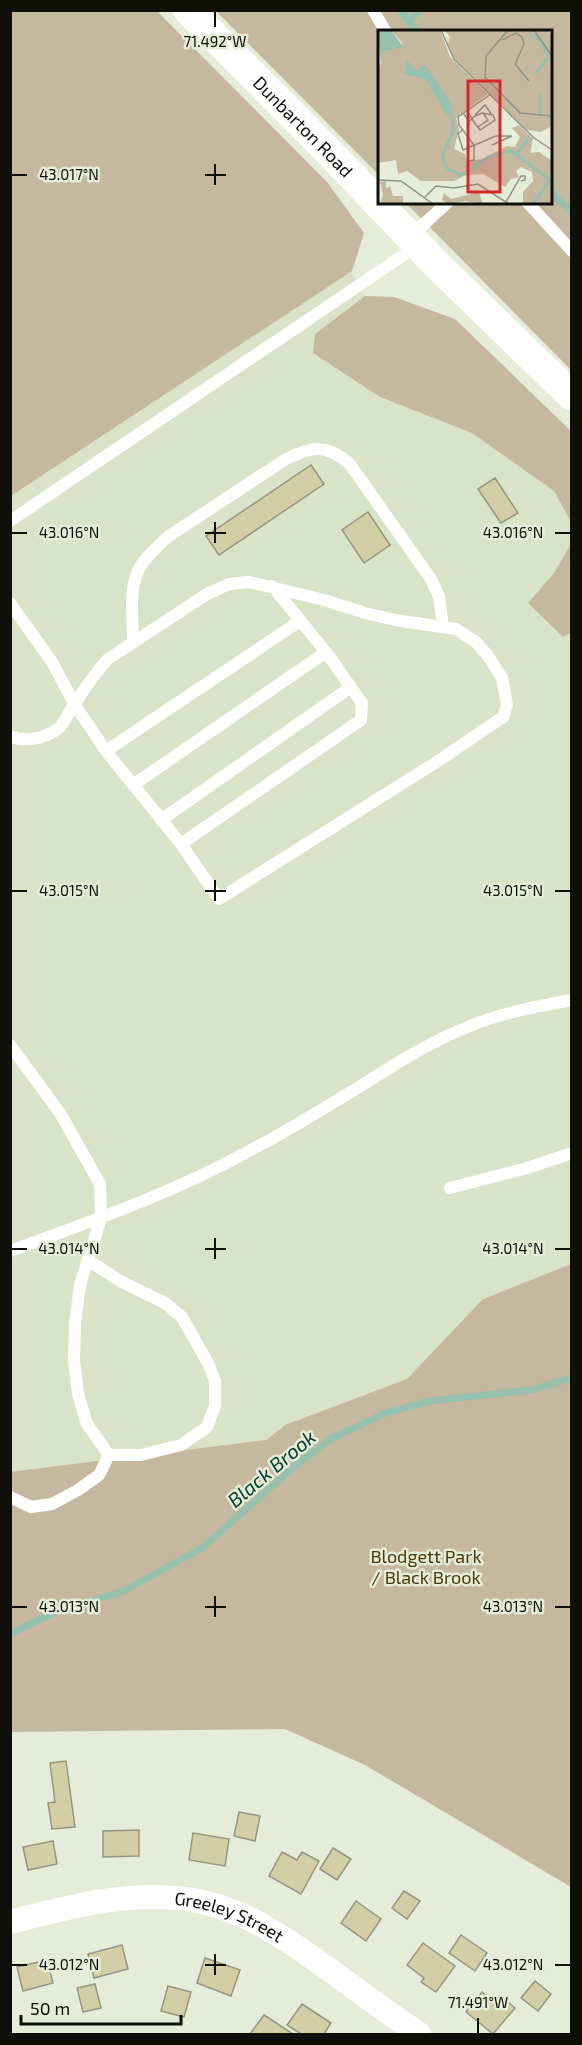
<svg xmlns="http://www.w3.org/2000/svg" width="582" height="2045" font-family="'Exo 2',sans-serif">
  <rect width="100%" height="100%" fill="#e5ecd8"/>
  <path fill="#d9e3c8" d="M352,271L365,296L315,334L380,397L472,433L554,491L571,522V544L554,573L528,603L563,637L571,633V1264L483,1299L407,1379L285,1425L150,1525L11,1505V496Z"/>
  <path fill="#c6b79f" d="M10,11H157L327,182L364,233L352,271L11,496Z
    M216,11H571V370L406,203L550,202V32H380L379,175Z
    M365,296L394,297L455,319L571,431V522L554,491L472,433L380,397L313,353L315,334Z
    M571,544V633L563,637L528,603L554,573Z
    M571,1264V1887L365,1765L285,1729L11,1732L10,1472L266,1440L285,1425L407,1379L483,1299Z"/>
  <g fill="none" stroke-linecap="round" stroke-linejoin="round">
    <path stroke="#95c1ae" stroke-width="7" d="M400,10L417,32
      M409,21L420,10
      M550,191L572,213
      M10,1634L57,1611L124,1591L202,1548L296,1465L332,1438L386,1413L430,1401L531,1390L572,1378"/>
  </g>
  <path fill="#d3cea6" stroke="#979582" stroke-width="1.5" d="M311,465L324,484L219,555L206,536Z
    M495,478L518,513L501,523L478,489Z
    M368,512L390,545L364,563L342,530Z
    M66,1761L75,1827L52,1829L48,1803L55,1802L50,1763Z
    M239,1812L260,1816L255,1841L234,1836Z
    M139,1830V1856L103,1857V1831Z
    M193,1833L229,1839L225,1866L189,1860Z
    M53,1841L57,1864L28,1870L23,1847Z
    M333,1848L351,1859L337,1880L320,1869Z
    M282,1852L297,1860L302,1852L319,1861L301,1894L269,1876Z
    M404,1891L420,1901L407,1919L392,1908Z
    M356,1901L381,1919L366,1941L341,1923Z
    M461,1935L487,1953L475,1971L449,1953Z
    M423,1943L455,1966L436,1992L421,1982L424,1978L407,1965Z
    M122,1945L128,1969L94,1978L88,1954Z
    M205,1958L240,1970L231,1996L197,1983Z
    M47,1960L53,1983L23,1991L17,1967Z
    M535,1981L551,1994L538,2011L521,1998Z
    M95,1984L101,2008L83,2012L77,1988Z
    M168,1986L191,1992L184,2017L161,2011Z
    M482,1992L495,2003L501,1996L515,2008L493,2034L466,2012Z
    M302,2004L331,2023L324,2034H301L287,2025Z
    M264,2015L293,2034H250Z"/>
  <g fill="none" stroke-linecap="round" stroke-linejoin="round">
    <path stroke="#fff" stroke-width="12" d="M373,10L386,32
      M527,202L572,251
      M411,236L448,202
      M10,521L417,246
      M10,603L52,662L75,705L106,751L181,844L219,899L435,763L503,717L507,705L502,678L488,656L476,642L456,629L395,620L365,613L324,600L249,582L229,584L207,594L108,659C94,674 83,691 72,708C68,714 64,723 59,728C46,738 25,743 10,736
      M133,641C133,618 128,588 140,567C147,555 159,545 169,536L286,459C312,446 326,444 349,463L431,579L439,597L443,626
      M106,751L300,621
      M133,785L326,652
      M161,820L351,687
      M181,844L361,720L362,703L326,652L272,586
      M10,1045L60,1113L100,1184L101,1218L80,1285L75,1323L74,1360L78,1394L87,1424L109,1455L99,1475L78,1490L52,1504L31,1507L10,1497
      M450,1188L527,1168L572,1153
      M10,1251C92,1221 173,1193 249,1151C284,1133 318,1112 351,1092C391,1067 430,1041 475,1024C506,1012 539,1006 572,1000
      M88,1260L120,1281L165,1303L182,1317L209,1365L215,1381V1406L207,1427L181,1445L141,1455H109"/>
    <path stroke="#fff" stroke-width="24" id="s1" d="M10,1922C65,1908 120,1893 176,1898C239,1903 285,1938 334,1973C362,1994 390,2014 419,2034"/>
    <path stroke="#fff" stroke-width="30" id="s2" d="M188,10L330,153L436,264L572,396"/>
  </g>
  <path fill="none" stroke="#0e1009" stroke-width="2" d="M215,12V27M215,164V185M12,175H27M205,175H226M215,522V543M12,533H27M205,533H226M555,533H570M215,880V901M12,891H27M205,891H226M555,891H570M215,1238V1259M12,1249H27M205,1249H226M555,1249H570M215,1596V1617M12,1607H27M205,1607H226M555,1607H570M215,1954V1975M12,1965H27M205,1965H226M555,1965H570M478,2018V2033"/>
  <g text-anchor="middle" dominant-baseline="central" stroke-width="5" stroke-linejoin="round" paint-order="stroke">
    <g font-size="18" fill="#0e1009" stroke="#e5ecd8">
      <text stroke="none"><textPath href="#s2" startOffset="164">Dunbarton Road</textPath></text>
      <text stroke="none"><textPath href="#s1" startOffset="225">Greeley Street</textPath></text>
    </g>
    <g font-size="18" fill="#4e370b" stroke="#e5ecd8">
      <text x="426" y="1556">Blodgett Park<tspan x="426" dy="21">/ Black Brook</tspan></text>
    </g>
    <g font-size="20" font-style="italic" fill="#02412f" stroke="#e5ecd8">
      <text transform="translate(271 1468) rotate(-40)">Black Brook</text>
    </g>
  </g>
  <g transform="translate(378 30)">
    <rect width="174" height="174" fill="#e5ecd8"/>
    <path d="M13,0H62L72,27L110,64L78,88L81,99L76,119L87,124L89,131L104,129L129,116L137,117L142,107L134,98L141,95L155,109L152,123L161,122L174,131V174H145V162L155,151L154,142L143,137L138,141L141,147L133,149L127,157L105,144L88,145L76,151H43L29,141L20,144L18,130L0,133V33L3,35L5,21L25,14ZM65,0H170L174,6V96L163,102L149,100L77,29L70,14L72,6ZM8,151V158L12,156L15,166H25V174H2L5,165L2,152ZM101,162L105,174L87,171L70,174L64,170L66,163L73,169Z" fill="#c6b79f"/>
    <path d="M13,0L25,17L5,21L3,35L0,1ZM29,30L38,40L47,35L50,39L72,71L75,84H68L47,49L25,44Z" fill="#95c1ae"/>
    <path fill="none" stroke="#95c1ae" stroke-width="3" d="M156,4L172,26M158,43L170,28M162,64V84M73,84L76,99L64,127L70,139L83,145L111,127L133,121L172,150L155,174M139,124L151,108"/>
    <path fill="none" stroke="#8f9485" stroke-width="1.5" d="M63,0L76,29L156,108L174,120M130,0L108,26L107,47L142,83L174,86M156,0L174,26M124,10L138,3L144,7L146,14L137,34L151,51M85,83L91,91L93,90L95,88V87L97,86L104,83L115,85L117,90L102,100L96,92L94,89L93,87L89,81M97,85L107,75L114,85M100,97L110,90L105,83M84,100L80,104L85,120L118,106H134L114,115M90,131L96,130V115L81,95L80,87L113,64M0,150L23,151L55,174M47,167L58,156L76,158L100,154L131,174M128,172L143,146H147V150L143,151"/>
    <path fill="#d62828" fill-opacity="0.15" stroke="#d62828" stroke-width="3" d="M90,51H122V162H90Z"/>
    <rect width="174" height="174" fill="none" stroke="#0e1009" stroke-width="3"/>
  </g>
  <g font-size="15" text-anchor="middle" fill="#0e1009" stroke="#e5ecd8" stroke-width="5" stroke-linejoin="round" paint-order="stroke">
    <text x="215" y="47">71.492°W</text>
    <text x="69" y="180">43.017°N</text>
    <text x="69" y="538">43.016°N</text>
    <text x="513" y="538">43.016°N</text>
    <text x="69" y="896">43.015°N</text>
    <text x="513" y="896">43.015°N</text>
    <text x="69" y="1254">43.014°N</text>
    <text x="513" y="1254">43.014°N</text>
    <text x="69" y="1612">43.013°N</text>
    <text x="513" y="1612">43.013°N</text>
    <text x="69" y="1970">43.012°N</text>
    <text x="513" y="1970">43.012°N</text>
    <text x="478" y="2008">71.491°W</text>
  </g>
  <rect width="582" height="2045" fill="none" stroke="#0e1009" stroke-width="24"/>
  <path d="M21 2015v9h160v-9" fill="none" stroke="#0e1009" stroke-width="3"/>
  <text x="30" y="2015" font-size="18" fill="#0e1009" stroke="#e5ecd8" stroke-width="4.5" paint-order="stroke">50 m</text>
</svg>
